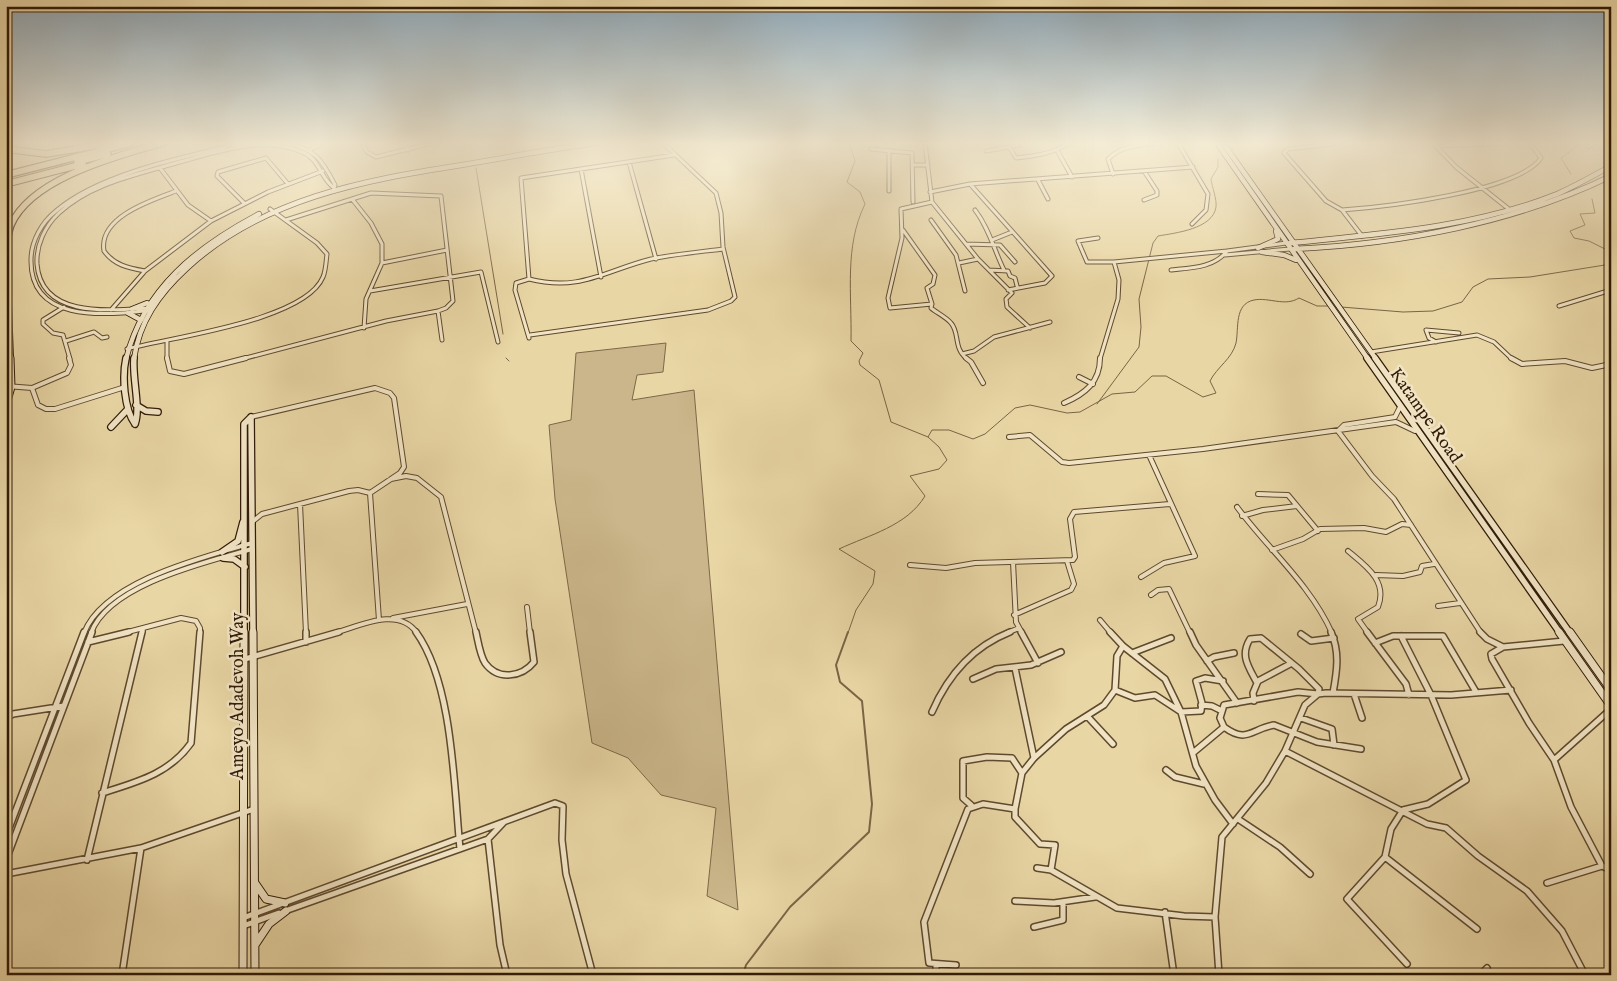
<svg xmlns="http://www.w3.org/2000/svg" width="1617" height="981" font-family="'IM FELL English',serif">
  <rect width="100%" height="100%" fill="#e9d6a5"/>
  <filter id="stains"><feTurbulence type="fractalNoise" baseFrequency=".004" numOctaves="4"/><feColorMatrix values="0 0 0 0 .2 0 0 0 0 .09 0 0 0 0 .02 0 0 0 .5 -.17"/></filter>
  <radialGradient id="worn" r=".72"><stop offset=".6" stop-color="#630" stop-opacity="0"/><stop offset="1" stop-color="#630" stop-opacity=".3"/></radialGradient>
  <path fill="#cab68a" stroke="#7d6848" d="M666,343L663,372L637,375L632,400L694,390L738,910L707,896L716,808L661,795L628,758L592,743L555,499L549,425L571,420L576,353Z"/>
  <g fill="none" stroke-linecap="round" stroke-linejoin="round">
    <path stroke="#796445" stroke-width="1" d="M849,143L855,161L847,182L860,192L865,204C844,247 852,294 851,341L863,353L859,361L860,365L879,380L891,422L928,437
      M476,168L503,334
      M1571,174L1561,158L1576,147L1577,143
      M1592,199L1595,213L1580,214L1585,225L1570,231L1574,238L1589,241L1611,252
      M1341,307L1403,312L1433,311L1462,302L1473,287L1488,279L1530,277L1611,264
      M506,358L509,361
      M1097,404L1139,347L1141,327L1139,299L1153,243L1158,236C1175,233 1213,229 1216,207C1217,199 1212,187 1211,179L1218,167V159
      M848,633L856,610L873,584L875,571L839,549C869,535 907,526 925,496L910,476L939,469L947,460L939,447L928,437L932,430H949L973,439L985,434L1015,408L1030,405L1067,413L1080,412L1112,394L1135,392L1152,376H1166L1203,397L1216,393L1210,381C1217,367 1232,359 1236,343C1239,328 1234,304 1254,300C1269,297 1285,307 1299,298L1317,306H1329"/>
    <path stroke="#796445" stroke-width="2" d="M743,975L746,965L790,907L869,832L872,804L862,701L840,682L836,665L848,632"/>
    <g stroke="#5e492e" stroke-width="5">
      <path id="street-far2" d="M285,143C315,149 322,159 335,185L334,188
        M362,143L367,152L376,157L432,143
        M404,143L408,150
        M925,143L932,202L978,259L1012,293L1006,299L1007,307L1030,328
        M1178,143L1208,194L1206,210L1192,224
        M1341,143L1288,149L1284,153L1326,201L1342,210L1362,236
        M1433,143L1456,167L1510,210
        M233,145L248,143
        M1435,146L1511,143
        M1009,147L1019,145L1018,143
        M1588,147L1595,143
        M871,149L912,153L913,202
        M309,150L323,143
        M889,150V191
        M986,151L1009,147L1016,158C1035,156 1052,154 1069,143
        M1058,152L1072,177
        M674,155L521,178L529,279C580,292 604,271 651,259C675,254 699,252 723,249
        M629,162L656,259
        M913,165H928
        M160,168L188,205L211,221
        M581,169L601,277
        M1144,171L1157,191V195L1144,200
        M1113,174L1108,159C1122,145 1140,145 1159,143
        M1038,180L1048,199
        M970,184L1193,167
        M930,192L970,184L1052,276L1045,283L1008,290
        M352,199L371,223L382,244V263L366,299L364,328
        M932,202L901,209L902,238L888,298L890,308L932,304L931,308C937,313 946,317 951,323C960,333 953,348 967,359
        M244,203L217,176L218,172L266,158L288,184
        M975,210C989,228 994,250 1004,270
        M1342,210C1383,207 1518,192 1541,158L1530,143
        M931,220L956,255L965,291
        M903,230L935,275L933,284L927,288L932,304
        M1098,238L1078,241L1087,262H1114
        M992,240L1012,232
        M966,244L1000,245L1015,262
        M1225,255L1290,249
        M382,263L447,250
        M959,263L978,259
        M989,270L1008,271L1010,276L1015,278L1017,286
        M1171,270C1190,268 1214,268 1227,251L1286,243
        M145,271C128,268 114,265 104,251C98,217 152,200 176,191
        M529,279L516,283L515,290L529,338
        M370,291L481,272L498,342
        M1559,306L1611,290
        M64,307L43,320V324L53,333L63,335L70,359
        M145,308C106,311 41,317 37,264C36,245 45,226 59,213C89,185 131,176 169,165C211,154 259,134 302,152C320,159 320,178 334,188
        M111,310L145,271L211,221L268,192L323,171
        M144,311C101,316 30,321 31,260C31,241 42,222 56,211C97,176 174,159 226,147
        M438,311L442,340
        M530,335L708,310L731,301L735,297L723,247L721,213L716,193L663,143
        M66,341L94,332L102,338L107,337
        M167,341V359
        M1436,342L1429,338L1426,330L1459,333
        M127,349C171,337 305,321 323,277C326,270 326,261 327,254L317,243L270,209
        M1371,352L1477,335L1494,342L1512,359
        M962,354L974,351L994,337L1050,322
        M242,359L386,321L438,311L446,308L453,301L441,196L371,193L286,220
        M1100,359L1118,299L1119,280L1114,262L1227,251"/>
    </g>
    <g stroke="#5e492e" stroke-width="6">
      <path id="street-far1" d="M69,358L71,365L67,373L32,388L38,405L46,409H55L125,387
        M167,358L170,371L184,374L246,358
        M966,358L971,362L983,383
        M1511,358L1522,364L1565,361L1592,368L1611,364
        M1079,377L1093,384
        M6,386L32,388
        M1064,403C1085,394 1100,382 1100,358
        M251,417L375,388L390,393L394,398L404,467L400,473L370,493
        M1338,431L1372,476L1394,499L1481,633
        M1338,431L1344,425L1395,417L1400,407
        M1009,437L1030,435L1062,462L1069,463L1203,449L1396,422L1415,431
        M391,479L406,476L417,478L441,497L476,633
        M370,493L379,620
        M1258,494L1288,495L1318,531
        M300,504L306,633
        M1237,507C1268,549 1310,584 1332,633
        M1242,516L1263,510L1297,506
        M1611,516L1608,519L1611,524
        M252,522L262,514L349,491L358,490L370,493
        M1272,550L1303,539L1320,529L1364,528L1386,532L1402,524L1411,525
        M1348,551C1366,566 1388,581 1378,607L1358,619L1368,633
        M1013,562L1016,622L1022,633
        M910,565L946,568L975,563L1073,560L1075,557L1070,519L1074,512L1170,504
        M1376,575L1403,576L1420,572L1422,566L1434,564
        M1141,577L1164,563L1195,556L1149,455
        M1151,595L1158,590L1169,589L1190,633
        M1438,606L1460,603
        M527,607L530,633
        M1014,615L1071,590L1074,584L1067,561
        M393,618L467,604
        M1100,620L1111,633
        M84,633C104,581 204,557 252,543
        M91,633C109,584 207,562 252,549
        M124,633L181,618L196,621L200,628V633
        M142,633L143,629
        M335,633C360,626 398,606 417,633
        M1007,633L1019,628"/>
    </g>
    <g stroke="#5e492e" stroke-width="8">
      <path id="street" d="M306,632V642
        M416,632C453,683 454,787 460,849
        M476,632C478,641 480,655 485,663C498,681 522,677 534,662L530,632
        M1021,632L1038,663
        M1110,632L1123,646L1165,679L1181,712L1196,766L1215,800L1233,824
        M1190,632L1196,645L1237,703
        M1331,632C1340,652 1337,671 1333,693
        M1367,632L1406,684L1409,695
        M1480,632L1487,639L1503,647
        M1301,634L1311,641L1334,638
        M1401,636L1431,695L1466,780L1428,804L1403,810L1391,829L1385,857L1347,899L1407,964
        M1564,641L1503,647L1491,654L1492,659L1529,723L1554,760L1571,807L1602,866L1611,870
        M88,642L129,632
        M1375,643L1393,636H1443L1476,692
        M1132,653L1171,638
        M245,659L339,632
        M1207,661L1214,657L1234,653
        M1015,668L1034,758
        M973,679L996,669L1031,665L1061,652
        M1115,690L1135,698L1155,695L1181,712L1201,711L1202,703L1196,681L1205,678L1223,681
        M1354,694L1362,718
        M1254,701L1253,693L1258,681L1290,664
        M1201,705L1212,706L1222,711
        M932,712C948,675 972,647 1010,632
        M1087,716L1113,744
        M6,718L13,714L64,706
        M1301,718L1332,729L1334,745
        M1224,727C1247,744 1251,729 1274,725L1317,742L1361,749
        M1285,751L1427,824L1446,828L1478,856L1527,891L1562,931L1585,975
        M1194,752L1224,727L1220,718L1224,705L1298,692L1318,694L1319,689L1299,669L1261,638L1250,639C1240,655 1248,666 1256,681
        M1554,760L1611,709
        M1166,770L1175,777L1204,784
        M102,793C137,782 169,774 191,743L200,632
        M971,805L963,798V761L987,757L1012,758L1022,773
        M1015,809V817L1040,844L1055,845L1051,870L1117,908L1184,916L1215,917
        M1238,819L1280,847L1310,874
        M6,836L84,632
        M488,839L500,945L507,975
        M1385,857L1477,929
        M6,860L92,632
        M87,860L142,632
        M1037,868L1051,870
        M6,874L141,848L254,809
        M1547,883L1602,866
        M1015,901L1054,903L1095,897
        M285,911L488,839L504,822
        M1165,912L1174,975
        M243,918L555,803L563,806L562,840L566,874L593,975
        M243,926L279,913
        M1034,927L1063,920V902
        M936,965V975
        M956,965L929,963L924,922L968,809L983,804L1015,809L1022,773L1034,758L1066,729L1104,705L1115,690L1117,656L1123,646
        M122,975L141,848
        M1219,975L1215,917L1222,837L1266,783L1285,751L1305,705L1318,694L1326,693L1451,695L1511,690
        M1480,975L1487,968"/>
    </g>
    <g stroke="#301a07" stroke-width="6">
      <path id="secondary-far2" d="M1217,143L1368,359
        M1223,143L1376,359
        M578,146L595,143
        M1290,243C1379,234 1473,228 1557,194C1575,186 1593,176 1611,166
        M1258,248L1278,239L1276,231
        M1294,249C1400,244 1515,223 1611,176
        M1262,252L1284,255L1296,260
        M132,309L147,303
        M128,313L139,319
        M126,359C144,288 197,247 259,214
        M134,359C139,322 159,294 186,269C261,199 364,180 462,165C502,158 542,151 582,145"/>
    </g>
    <g stroke="#301a07" stroke-width="8">
      <path id="secondary-far1" d="M126,358C122,376 124,409 135,424
        M134,358C132,378 141,408 135,424
        M1367,358L1560,633
        M1375,358L1570,633
        M136,405L146,411L158,412
        M251,417L253,633
        M111,427L128,409
        M222,552L238,541L243,522
        M223,558L234,559L245,567
        M244,633V424L251,417"/>
    </g>
    <g stroke="#301a07" stroke-width="9">
      <path id="secondary" d="M253,632L255,975
        M1559,632L1611,706
        M1570,632L1611,690
        M255,883L266,899L285,903
        M255,945L269,924L286,911
        M243,975L244,632"/>
    </g>
    <g stroke="#301a07" stroke-width="8">
      <path id="highway-far1" d="M145,148L163,143
        M6,149L46,154L107,144
        M77,162L108,154
        M6,175L131,143
        M6,184L83,164
        M6,243C8,237 9,230 11,225C30,181 107,159 148,147
        M6,250L10,359"/>
    </g>
    <g stroke="#301a07" stroke-width="9">
      <path id="highway" d="M6,404L11,387L10,358"/>
    </g>
    <use href="#street-far2" stroke="#f1e4c4" stroke-width="3"/>
    <use href="#street-far1" stroke="#f1e4c4" stroke-width="4"/>
    <use href="#street" stroke="#f1e4c4" stroke-width="5"/>
    <use href="#secondary-far2" stroke="#f1e4c4" stroke-width="4.5"/>
    <use href="#secondary-far1" stroke="#f1e4c4" stroke-width="5.5"/>
    <use href="#secondary" stroke="#f1e4c4" stroke-width="7"/>
    <use href="#highway-far1" stroke="#e9d6a5" stroke-width="5.5"/>
    <use href="#highway" stroke="#e9d6a5" stroke-width="7"/>
  </g>
  <linearGradient id="sky" x2="0" y2="1"><stop stop-color="#8fa8b8"/><stop offset="0.51" stop-color="#f5edd6"/><stop offset="1" stop-color="#f5edd6" stop-opacity="0"/></linearGradient>
  <rect width="1617" height="281" fill="url(#sky)"/>
  <g text-anchor="middle" dominant-baseline="central" stroke-width="5" stroke-linejoin="round" paint-order="stroke">
    <g font-size="18" fill="#301a07" stroke="#f1e4c4">
      <text transform="translate(1425 416) rotate(55)">Katampe Road</text>
      <text transform="translate(238 696) rotate(-90)">Ameyo Adadevoh Way</text>
    </g>
  </g>
  <rect width="1617" height="981" fill="none" stroke="#e9d6a5" stroke-width="25"/>
  <rect x="8" y="8" width="1602" height="966" fill="none" stroke="#301a07" stroke-width="2.5"/>
  <rect x="12" y="12" width="1592" height="956" fill="none" stroke="#301a07"/>
  <rect width="100%" height="100%" filter="url(#stains)"/>
  <rect width="100%" height="100%" fill="url(#worn)"/>
</svg>
